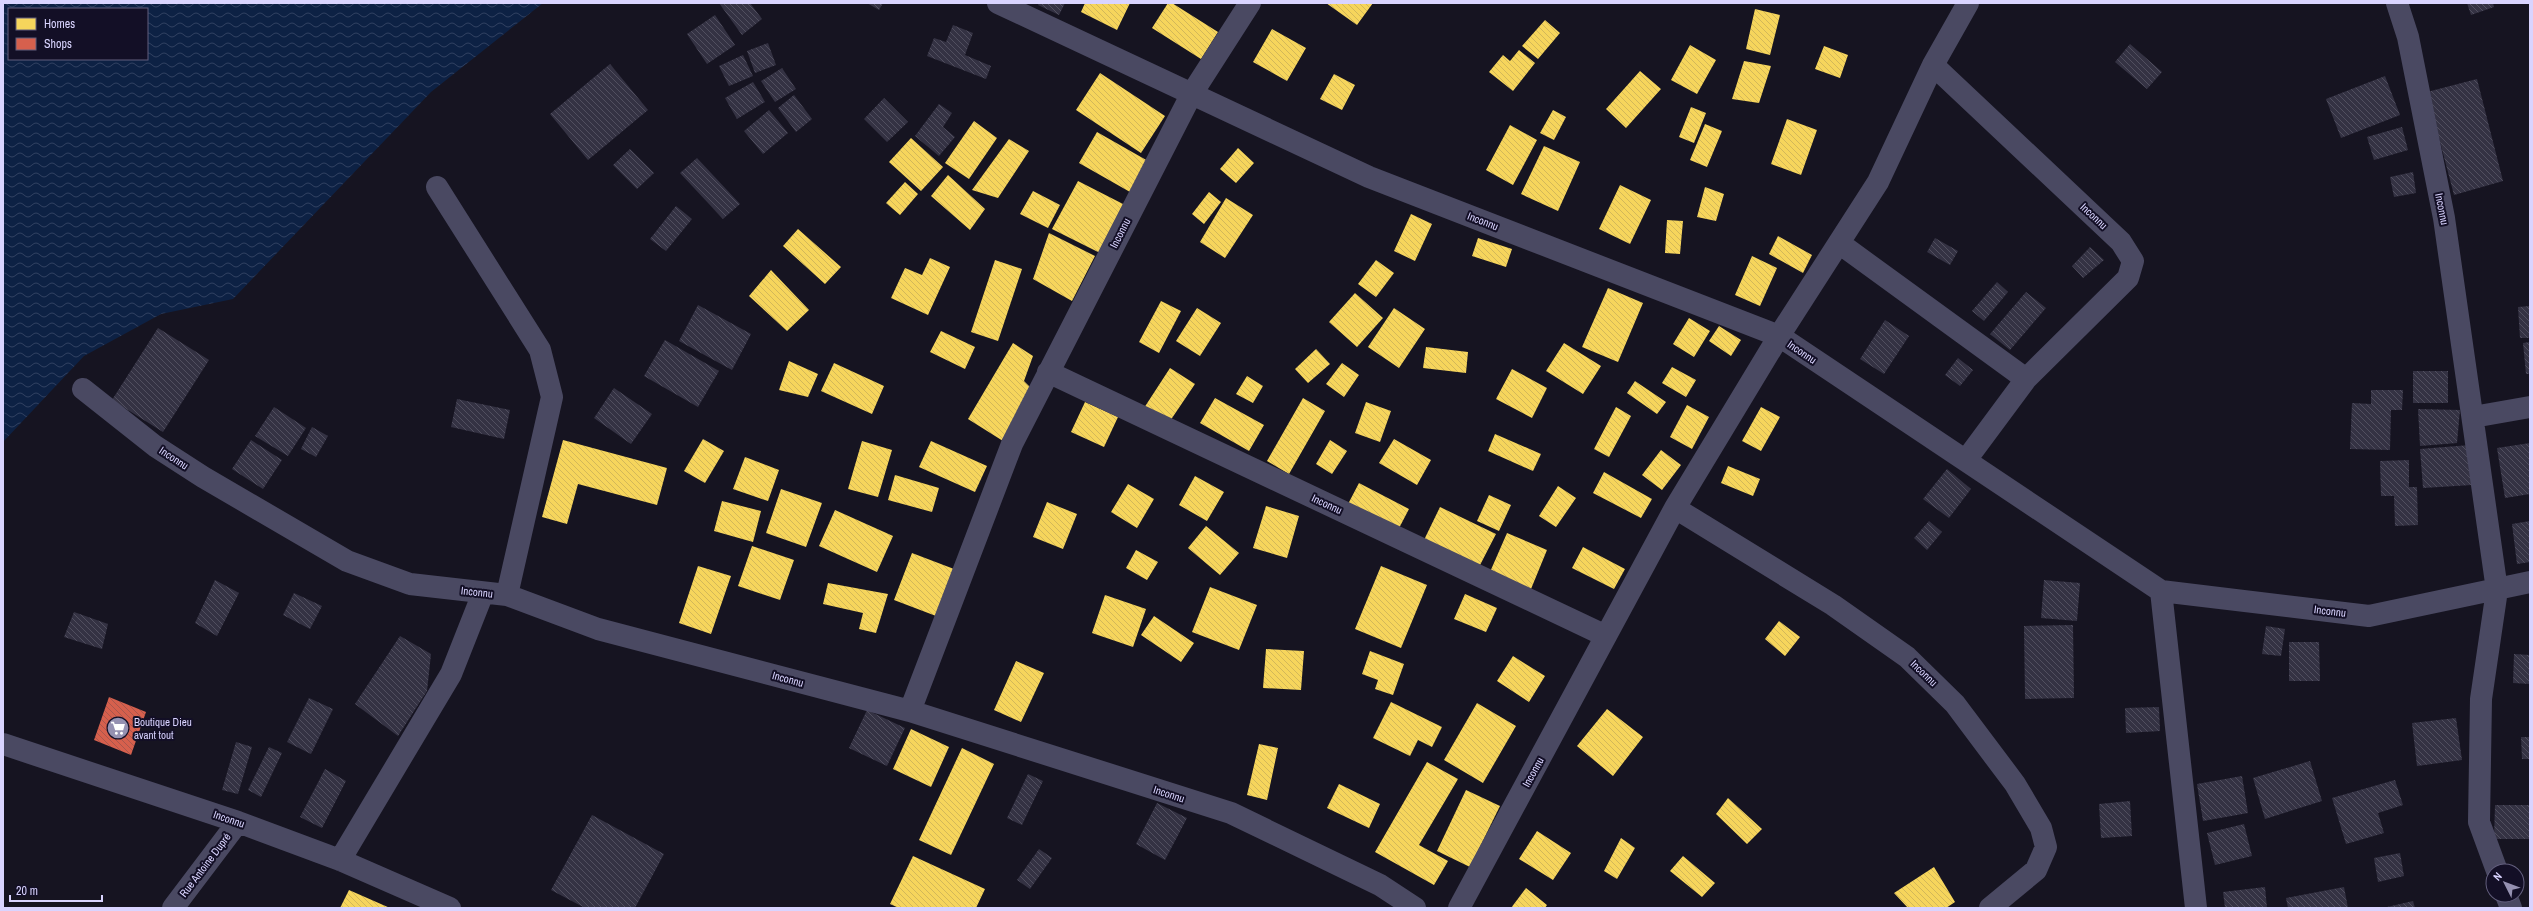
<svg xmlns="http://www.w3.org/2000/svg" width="2533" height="911" font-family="'Archivo Narrow',sans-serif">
  <defs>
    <pattern id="water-waves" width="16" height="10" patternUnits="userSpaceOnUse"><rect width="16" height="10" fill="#0d2144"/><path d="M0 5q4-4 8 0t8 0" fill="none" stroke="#304060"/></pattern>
    <pattern id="homes-back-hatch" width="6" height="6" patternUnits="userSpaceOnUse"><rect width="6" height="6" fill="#f6d55c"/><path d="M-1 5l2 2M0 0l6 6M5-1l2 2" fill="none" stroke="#d2b759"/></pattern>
    <pattern id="shops-back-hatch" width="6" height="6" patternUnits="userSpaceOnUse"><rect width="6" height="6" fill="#d6604d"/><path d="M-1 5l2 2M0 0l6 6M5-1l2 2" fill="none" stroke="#a9564d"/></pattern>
    <pattern id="building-back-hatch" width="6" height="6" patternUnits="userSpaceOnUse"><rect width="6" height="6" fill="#343243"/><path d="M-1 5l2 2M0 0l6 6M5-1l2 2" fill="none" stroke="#514f5f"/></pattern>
  </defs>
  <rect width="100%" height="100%" fill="#161421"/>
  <path fill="url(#water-waves)" fill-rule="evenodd" d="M3,3H543L431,92L233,299L161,314L84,356L3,442ZM9,9H147V59H9Z"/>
  <path fill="url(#homes-back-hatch)" d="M1085,3H1130L1117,30L1081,12Z
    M1168,3H1172L1218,32L1201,59L1152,28Z
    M1326,3H1373L1357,25Z
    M1755,9L1780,15L1770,55L1746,49Z
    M1545,20L1560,33L1538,59L1522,46Z
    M1272,29L1306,48L1287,81L1253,62Z
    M1690,45L1716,60L1697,94L1671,80Z
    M1824,46L1848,55L1840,78L1815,69Z
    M1519,50L1535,63L1513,91L1489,72L1503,55L1510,61Z
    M1744,61L1771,66L1759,103L1732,99Z
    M1640,71L1661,89L1626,128L1606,109Z
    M1100,73L1165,116L1141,153L1076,110Z
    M1334,74L1355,85L1342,110L1320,99Z
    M1691,107L1706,113L1694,143L1679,137Z
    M1553,110L1566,117L1554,140L1540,133Z
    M1787,119L1817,130L1801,175L1771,164Z
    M974,121L997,138L969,179L945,163Z
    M1705,124L1722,131L1707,167L1690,160Z
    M1510,125L1537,140L1513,185L1486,170Z
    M1097,132L1148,161L1130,192L1079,163Z
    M911,138L943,167L921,191L889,162Z
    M1009,139L1029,151L998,198L972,190Z
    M1544,146L1580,162L1558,211L1521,194Z
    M1238,148L1254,163L1236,183L1220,169Z
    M948,175L985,209L970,230L931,196Z
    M1078,181L1125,205L1100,253L1052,229Z
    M905,182L918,194L900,215L886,203Z
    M1620,185L1651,200L1630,244L1599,229Z
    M1705,187L1724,194L1716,221L1697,217Z
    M1033,191L1060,205L1048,228L1020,214Z
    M1209,192L1221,202L1204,224L1192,214Z
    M1226,198L1253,215L1225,258L1200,242Z
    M1411,214L1432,224L1415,261L1394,251Z
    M1667,220L1683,221L1680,254L1665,253Z
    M798,229L841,267L825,284L783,246Z
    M1049,233L1095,256L1072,301L1033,279Z
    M1778,236L1812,255L1803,273L1769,254Z
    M1478,238L1512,249L1506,267L1472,256Z
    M1752,256L1777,268L1760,306L1735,295Z
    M930,258L950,267L928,315L891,298L905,268L922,275Z
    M995,260L1022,269L998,341L971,332Z
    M1376,260L1394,273L1376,297L1358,284Z
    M771,270L809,310L787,331L749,296Z
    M1608,288L1643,303L1618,362L1582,347Z
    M1355,293L1383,318L1357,347L1329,322Z
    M1161,301L1181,311L1159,353L1139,342Z
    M1197,308L1221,323L1200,356L1176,341Z
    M1394,308L1425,329L1399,368L1368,347Z
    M1689,318L1710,331L1694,357L1673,344Z
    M1719,326L1741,340L1731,356L1709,341Z
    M941,331L975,347L965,369L930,352Z
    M1013,343L1033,356L1024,381L1030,387L1003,441L968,419Z
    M1564,343L1601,366L1583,394L1546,371Z
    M1426,347L1468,352L1466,373L1423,368Z
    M1316,349L1330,364L1308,383L1295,369Z
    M789,361L818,374L808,397L779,390Z
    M834,363L884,386L872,414L821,391Z
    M1342,363L1359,375L1344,397L1326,384Z
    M1672,367L1696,380L1686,397L1662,383Z
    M1170,368L1195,384L1168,424L1144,408Z
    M1512,369L1547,388L1532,418L1496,399Z
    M1247,376L1263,386L1253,403L1236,394Z
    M1635,381L1666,402L1657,414L1627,393Z
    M1215,398L1264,425L1249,451L1200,423Z
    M1303,398L1325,411L1289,474L1267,461Z
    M1085,402L1118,417L1104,447L1071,432Z
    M1366,402L1391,411L1380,442L1355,433Z
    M1687,405L1709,417L1692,449L1670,437Z
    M1616,407L1631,416L1609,457L1594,449Z
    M1761,407L1780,417L1761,451L1742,441Z
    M1495,434L1541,454L1533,471L1488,451Z
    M703,439L724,451L705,483L684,471Z
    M1394,439L1431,460L1417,485L1379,463Z
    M563,440L667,468L657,505L578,484L567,524L542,517Z
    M1330,440L1347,451L1332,474L1316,464Z
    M862,441L892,450L878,497L848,489Z
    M931,441L987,466L975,492L919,467Z
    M1661,450L1681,465L1662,490L1642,475Z
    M745,457L779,470L768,501L733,489Z
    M1728,466L1760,479L1753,496L1721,483Z
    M1604,472L1652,499L1641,518L1593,493Z
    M895,475L939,488L932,512L888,500Z
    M1195,476L1224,492L1207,521L1179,505Z
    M1359,483L1409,509L1397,532L1347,506Z
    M1128,484L1154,499L1137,528L1111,512Z
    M1558,486L1576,498L1556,527L1539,516Z
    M781,489L822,503L806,547L766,533Z
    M1489,495L1511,505L1499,531L1477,521Z
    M722,501L761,511L753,542L714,531Z
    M1047,502L1077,514L1063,549L1033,537Z
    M1266,506L1299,516L1287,558L1253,548Z
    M1440,507L1496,534L1479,567L1424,540Z
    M835,510L893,536L877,572L819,546Z
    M1206,526L1239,553L1220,575L1188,548Z
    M1507,533L1547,550L1531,589L1490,572Z
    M752,546L794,560L780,600L738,586Z
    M1583,547L1625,569L1614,589L1572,568Z
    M1136,550L1158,562L1147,580L1126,568Z
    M912,553L954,569L936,616L894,600Z
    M698,566L731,576L711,634L679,623Z
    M1381,566L1427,585L1401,648L1355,629Z
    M828,583L888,594L876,633L859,629L863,613L823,604Z
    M1210,587L1257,605L1239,650L1192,632Z
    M1465,594L1497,608L1486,632L1454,619Z
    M1105,595L1146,609L1133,647L1092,633Z
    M1154,616L1194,643L1181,662L1141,635Z
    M1779,621L1800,637L1785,656L1765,639Z
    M1266,649L1304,651L1301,690L1263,688Z
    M1370,651L1404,664L1393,695L1375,689L1378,680L1362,674Z
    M1513,656L1545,676L1529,702L1497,681Z
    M1016,661L1044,673L1021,722L994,710Z
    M1391,702L1442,727L1432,747L1418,740L1410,756L1373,738Z
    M1477,703L1516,726L1483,783L1444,760Z
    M1607,709L1643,737L1613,776L1577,746Z
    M911,729L949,747L931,787L893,769Z
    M1259,744L1278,748L1267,800L1247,795Z
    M962,748L994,764L951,855L919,840Z
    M1427,762L1458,779L1419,845L1448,861L1434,885L1375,852Z
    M1339,784L1380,804L1369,828L1327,808Z
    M1466,790L1500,806L1470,867L1437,851Z
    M1728,798L1762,829L1747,844L1716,814Z
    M1537,831L1571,853L1553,880L1519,859Z
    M1621,838L1635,848L1617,879L1604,871Z
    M913,856L985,889L976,908H899L890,904Z
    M1683,856L1715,883L1702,897L1670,871Z
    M1934,867L1955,902L1946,908H1908L1894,893Z
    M1526,888L1547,905L1545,908H1511Z
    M349,890L390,908H340Z"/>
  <path fill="url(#shops-back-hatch)" d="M109,697L146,712L131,755L94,740Z"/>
  <path fill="url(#building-back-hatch)" d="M719,3H750L762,19L742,35Z
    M867,3H883L879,10Z
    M1039,3H1065L1059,15L1038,5Z
    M2467,3H2493L2494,7L2471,15Z
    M715,15L735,45L707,64L687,34Z
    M953,25L973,33L965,55L991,66L986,79L927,56L934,38L946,42Z
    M768,43L776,65L755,73L747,51Z
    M2130,44L2162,72L2147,89L2115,62Z
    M743,55L753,76L729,86L719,66Z
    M610,64L648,110L588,160L550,114Z
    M782,68L796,89L775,102L761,81Z
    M2385,76L2400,115L2341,138L2326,99Z
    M2477,79L2503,181L2454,195L2427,92Z
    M753,82L765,102L737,119L725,98Z
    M794,95L812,119L796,132L778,108Z
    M884,98L908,122L887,142L864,119Z
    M939,104L952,113L943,127L955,137L939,156L915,136Z
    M769,110L788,133L763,154L744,131Z
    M2402,127L2408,150L2374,160L2367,137Z
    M630,149L654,173L637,189L613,165Z
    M697,158L740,204L723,219L680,173Z
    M2413,172L2416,193L2394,197L2390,177Z
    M676,206L692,219L666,251L650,239Z
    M1935,238L1958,251L1950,265L1927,252Z
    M2090,247L2104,260L2083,278L2072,266Z
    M1997,282L2008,292L1984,321L1972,311Z
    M2026,292L2046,308L2010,350L1990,334Z
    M698,305L751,334L732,370L679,341Z
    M2530,306V338H2520L2518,307Z
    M1885,320L1909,336L1884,374L1860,359Z
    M158,328L209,360L163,432L112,400Z
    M665,340L719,371L698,407L644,376Z
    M2530,342V374H2526L2523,343Z
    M1958,358L1973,370L1960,386L1945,375Z
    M2413,371H2448V403H2413Z
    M614,388L652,414L631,444L594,418Z
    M2371,390H2403L2402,410H2391L2390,450L2350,449L2352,403L2371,404Z
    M457,399L510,410L504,439L451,427Z
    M274,407L306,428L288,456L255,436Z
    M2418,409L2460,410L2457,443L2420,446Z
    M312,427L328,436L316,457L301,449Z
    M251,440L282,460L263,489L232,469Z
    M2530,443V494L2505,498L2497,448Z
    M2470,445L2472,485L2423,488L2420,449Z
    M2409,460V487H2417L2418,525L2395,526L2394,496H2381L2380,461Z
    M1947,469L1971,489L1949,518L1923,499Z
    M1929,521L1942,532L1927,550L1914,538Z
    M2530,521V562L2517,564L2512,524Z
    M215,580L239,593L217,636L195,623Z
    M2044,580L2080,583L2077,621L2041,618Z
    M294,593L322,606L310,629L283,615Z
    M74,612L108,624L102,649L64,637Z
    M2073,625L2074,698L2025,699L2024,626Z
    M2266,626L2285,629L2281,656L2262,654Z
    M400,636L431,654L427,691L398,736L355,704Z
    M2289,642H2319L2320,681H2289Z
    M2514,654L2530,655V684L2513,683Z
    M309,698L333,709L311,754L287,742Z
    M2159,707L2160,731L2126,733L2125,708Z
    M867,710L905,728L887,766L849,748Z
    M2456,718L2462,760L2417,766L2412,723Z
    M2521,737H2530V759H2522Z
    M236,742L252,747L238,794L222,790Z
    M269,747L282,753L261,797L248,790Z
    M2310,761L2322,801L2265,819L2253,778Z
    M325,769L346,781L322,828L300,817Z
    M1028,774L1043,781L1022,825L1007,818Z
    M2242,776L2248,813L2203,821L2197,784Z
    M2395,780L2403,805L2378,813L2384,833L2346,844L2332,798Z
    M2130,801L2132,836L2101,838L2099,804Z
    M1157,803L1187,818L1165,860L1136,844Z
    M2495,805H2530V839H2494Z
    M592,815L664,854L635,908H585L551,890Z
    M2244,824L2252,856L2215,865L2207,833Z
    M1039,849L1052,858L1030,889L1017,880Z
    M2400,853L2404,876L2378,882L2374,858Z
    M2265,887L2267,908H2225L2223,892Z
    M2344,887L2348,908H2288L2286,898Z
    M2413,901L2415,908H2387V907Z"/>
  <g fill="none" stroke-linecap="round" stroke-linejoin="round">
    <path stroke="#4a4962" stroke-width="22" d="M998,3L1369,177L1779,336L2161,591L2369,616L2530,582
      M2397,3L2408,37L2444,218L2497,590L2481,699L2479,822L2497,871
      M1933,65L2121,242L2133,261L2128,278L2026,379
      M437,187L540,350L552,397L507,595
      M1839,243L2026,379L1966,460
      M1048,372L1606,636
      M83,389L155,446L203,477L347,561L410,584L507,595L598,629L910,711L1231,813L1380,885L1415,908
      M2473,417L2530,407
      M1675,508L1833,605L1907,657L1955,704L2015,784L2041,828L2046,847L2036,870L1990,908
      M2161,591L2196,908
      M910,711L1012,444L1191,95L1250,3
      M3,744L238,822L340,860L450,908
      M340,860L451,674L483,593
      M2506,895L2511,908
      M173,908L238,822
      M1459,908L1675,508L1779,336L1878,182L1933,65L1968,3"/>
  </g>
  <defs>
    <g id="supermarket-disc" transform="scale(1.15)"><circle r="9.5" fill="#9591b1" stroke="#130f26"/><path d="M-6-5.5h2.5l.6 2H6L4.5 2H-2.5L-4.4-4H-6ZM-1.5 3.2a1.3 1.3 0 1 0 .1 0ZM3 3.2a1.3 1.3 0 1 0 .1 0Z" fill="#fff"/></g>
  </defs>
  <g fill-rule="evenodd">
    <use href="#supermarket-disc" x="118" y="728"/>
  </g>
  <g text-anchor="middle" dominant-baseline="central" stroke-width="4" stroke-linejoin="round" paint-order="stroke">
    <g font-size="11" fill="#d9d4ff" stroke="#130f26">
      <text transform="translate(2442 209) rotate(79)">Inconnu</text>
      <text transform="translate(2094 216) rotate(43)">Inconnu</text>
      <text transform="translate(1483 221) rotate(21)">Inconnu</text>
      <text transform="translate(1120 233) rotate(-63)">Inconnu</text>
      <text transform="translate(1802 352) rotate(34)">Inconnu</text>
      <text transform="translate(174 458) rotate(33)">Inconnu</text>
      <text transform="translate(1327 504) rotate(25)">Inconnu</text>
      <text transform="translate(477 592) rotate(6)">Inconnu</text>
      <text transform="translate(2330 611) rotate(7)">Inconnu</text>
      <text transform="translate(1924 673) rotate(44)">Inconnu</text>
      <text transform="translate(788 679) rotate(15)">Inconnu</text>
      <text transform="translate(1533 772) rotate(-61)">Inconnu</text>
      <text transform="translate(1169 794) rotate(18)">Inconnu</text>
      <text transform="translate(229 819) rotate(19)">Inconnu</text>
      <text transform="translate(205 865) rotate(-53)">Rue Antoine Dupré</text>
    </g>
    <g font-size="11" fill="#d9d4ff" stroke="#130f26" text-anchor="start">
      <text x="134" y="722">Boutique Dieu<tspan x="134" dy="13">avant tout</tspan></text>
    </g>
  </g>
  <rect width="2533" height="911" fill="none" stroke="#d9d4ff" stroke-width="8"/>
  <rect x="8" y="8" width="140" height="52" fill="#130f26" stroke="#625e7d"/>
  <rect x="16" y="18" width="20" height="12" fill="#f6d55c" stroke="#625e7d"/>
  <text x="44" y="28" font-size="12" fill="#d9d4ff">Homes</text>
  <rect x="16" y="38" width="20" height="12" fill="#d6604d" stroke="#625e7d"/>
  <text x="44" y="48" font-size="12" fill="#d9d4ff">Shops</text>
  <g transform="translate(2505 883) rotate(312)"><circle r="19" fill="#130f26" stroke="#625e7d"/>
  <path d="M0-3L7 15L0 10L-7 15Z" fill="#9591b1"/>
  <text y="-6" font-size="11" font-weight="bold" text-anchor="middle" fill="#d9d4ff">N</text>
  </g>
  <path d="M10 895v6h92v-6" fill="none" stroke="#d9d4ff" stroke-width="2"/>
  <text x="16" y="895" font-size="12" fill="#d9d4ff" stroke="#130f26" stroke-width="3" paint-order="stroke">20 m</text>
</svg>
